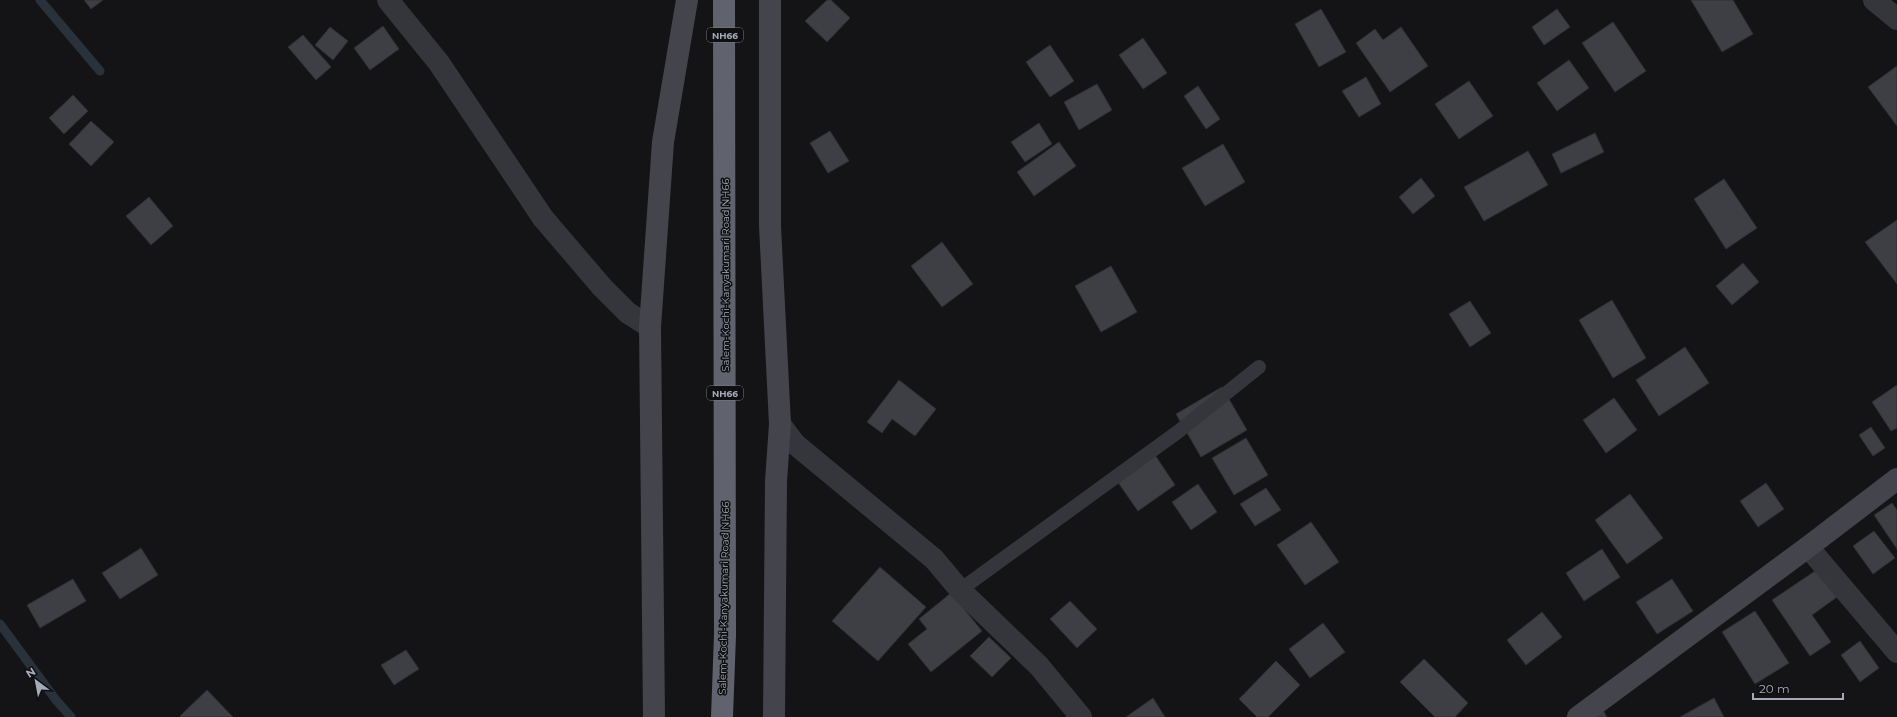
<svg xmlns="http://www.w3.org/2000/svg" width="1897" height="717" font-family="Montserrat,sans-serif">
  <rect width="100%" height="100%" fill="#141416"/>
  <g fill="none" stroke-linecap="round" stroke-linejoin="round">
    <path stroke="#29323b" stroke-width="9" d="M40,0L100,71
      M0,624L56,700L71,717"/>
  </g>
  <path fill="#3e3f44" stroke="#2e2e33" d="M84,0H103L91,9Z
    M827,0H831L850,18L827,42L805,21Z
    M1691,0H1733L1753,34L1722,52Z
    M1321,9L1346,52L1319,67L1295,24Z
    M1557,9L1570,27L1544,45L1532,27Z
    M1613,22L1646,71L1615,92L1582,43Z
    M383,26L399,49L370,70L354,48Z
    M330,27L348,41L333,60L315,45Z
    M1401,27L1428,66L1390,92L1356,43L1375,29L1383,40Z
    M303,35L331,67L316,80L288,47Z
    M1143,38L1167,73L1143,89L1119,55Z
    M1050,45L1074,81L1050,97L1026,62Z
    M1569,60L1589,88L1557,111L1537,83Z
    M1897,66V126L1868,87Z
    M1366,77L1381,104L1359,117L1342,91Z
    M1469,81L1493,116L1459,139L1435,104Z
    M1097,84L1112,110L1079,130L1064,102Z
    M1198,86L1220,119L1206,129L1184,96Z
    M73,95L88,111L64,134L49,118Z
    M91,121L114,142L91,166L69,144Z
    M1039,123L1052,144L1025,162L1011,142Z
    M830,131L849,161L828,173L810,143Z
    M1595,133L1604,152L1561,173L1552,154Z
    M1059,142L1076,166L1034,196L1017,172Z
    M1223,144L1245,182L1205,206L1182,168Z
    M1528,151L1548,185L1484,221L1464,187Z
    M1421,178L1435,196L1413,214L1399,197Z
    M1724,179L1757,228L1726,249L1694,199Z
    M149,197L173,226L151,245L126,216Z
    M1897,220V284L1865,242Z
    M942,242L973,284L942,307L911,266Z
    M1743,263L1759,282L1732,305L1716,286Z
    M1111,266L1137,312L1101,332L1075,286Z
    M1612,300L1646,358L1613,378L1579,320Z
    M1470,301L1491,333L1470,347L1449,314Z
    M1685,347L1709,383L1659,416L1636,380Z
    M899,380L936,409L915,436L892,419L882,433L867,422Z
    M1897,385V428L1891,431L1872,402Z
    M1222,387L1247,430L1201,457L1176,414Z
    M1614,398L1637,430L1606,453L1583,420Z
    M1871,427L1885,448L1873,456L1859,435Z
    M1246,438L1268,475L1234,495L1212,458Z
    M1155,455L1175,485L1138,511L1117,481Z
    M1766,483L1784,509L1758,527L1740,501Z
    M1198,484L1217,512L1191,530L1172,502Z
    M1266,488L1281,510L1255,526L1240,504Z
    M1630,494L1663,538L1627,564L1595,520Z
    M1892,503L1897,510V549L1874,515Z
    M1311,522L1339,562L1305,585L1277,545Z
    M1874,531L1895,558L1873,574L1853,546Z
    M141,548L158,575L120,599L102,573Z
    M1602,549L1620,577L1584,601L1566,573Z
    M880,567L926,607L878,661L832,621Z
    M1818,569L1837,597L1812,615L1831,642L1810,656L1772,600Z
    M73,579L86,601L40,628L27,605Z
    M1672,579L1693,611L1657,634L1636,602Z
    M951,593L982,631L931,672L908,644L927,629L919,619Z
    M1070,601L1097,629L1077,648L1050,619Z
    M1755,611L1789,663L1755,684L1722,632Z
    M1542,612L1562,637L1526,665L1507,640Z
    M1323,623L1345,652L1310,678L1289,649Z
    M989,637L1011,658L992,677L970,656Z
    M1860,641L1879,668L1860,682L1841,655Z
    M406,650L419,669L394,685L381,665Z
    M1424,659L1468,703L1455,717H1435L1400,682Z
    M1276,661L1300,685L1268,717H1257L1239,699Z
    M207,690L233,717H181L180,716Z
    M1153,698L1165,717H1126Z
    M1714,698L1724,717H1680Z
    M1601,707L1607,717H1586Z"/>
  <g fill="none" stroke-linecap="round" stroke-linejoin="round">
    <path stroke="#35363c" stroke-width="14" d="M960,590L1179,431L1259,367"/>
    <path stroke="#35363c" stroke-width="22" d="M388,0L439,63L543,218L602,287L628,313L650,327
      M1874,0L1897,19
      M780,424L795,444L934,559L960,590L1039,666L1081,717
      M1808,547L1897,652"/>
    <path stroke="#43444c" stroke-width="22" d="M770,0V226L780,424L776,481L774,717
      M654,717L650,327L663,142L687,0
      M1578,717L1808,547L1897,479"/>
    <path stroke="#60636d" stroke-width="22" d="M722,717L725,635L724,0"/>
  </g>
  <g text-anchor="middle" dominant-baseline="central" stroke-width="3" stroke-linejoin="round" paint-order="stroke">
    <g fill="#0f0f11" stroke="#787c86" stroke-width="1">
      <rect x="707" y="28" width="36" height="14" rx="3"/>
      <rect x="707" y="386" width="36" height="14" rx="3"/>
    </g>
    <g font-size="9" font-weight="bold" fill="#a5aab8">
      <text x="725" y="35">NH66</text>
      <text x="725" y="393">NH66</text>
    </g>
    <g font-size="10" fill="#a5aab8" stroke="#0f0f11">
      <text transform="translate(725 275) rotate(-90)">Salem-Kochi-Kanyakumari Road NH66</text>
      <text transform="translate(724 598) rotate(-89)">Salem-Kochi-Kanyakumari Road NH66</text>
    </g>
  </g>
  <g transform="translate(36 681) rotate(328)" stroke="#0f0f11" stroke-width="3" paint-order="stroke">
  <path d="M0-3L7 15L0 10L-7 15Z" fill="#a5aab8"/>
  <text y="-6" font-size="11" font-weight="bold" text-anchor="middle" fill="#a5aab8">N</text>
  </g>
  <path d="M1753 693v6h90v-6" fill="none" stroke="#a5aab8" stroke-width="2"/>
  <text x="1759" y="693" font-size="12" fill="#a5aab8" stroke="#0f0f11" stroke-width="3" paint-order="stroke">20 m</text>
</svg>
